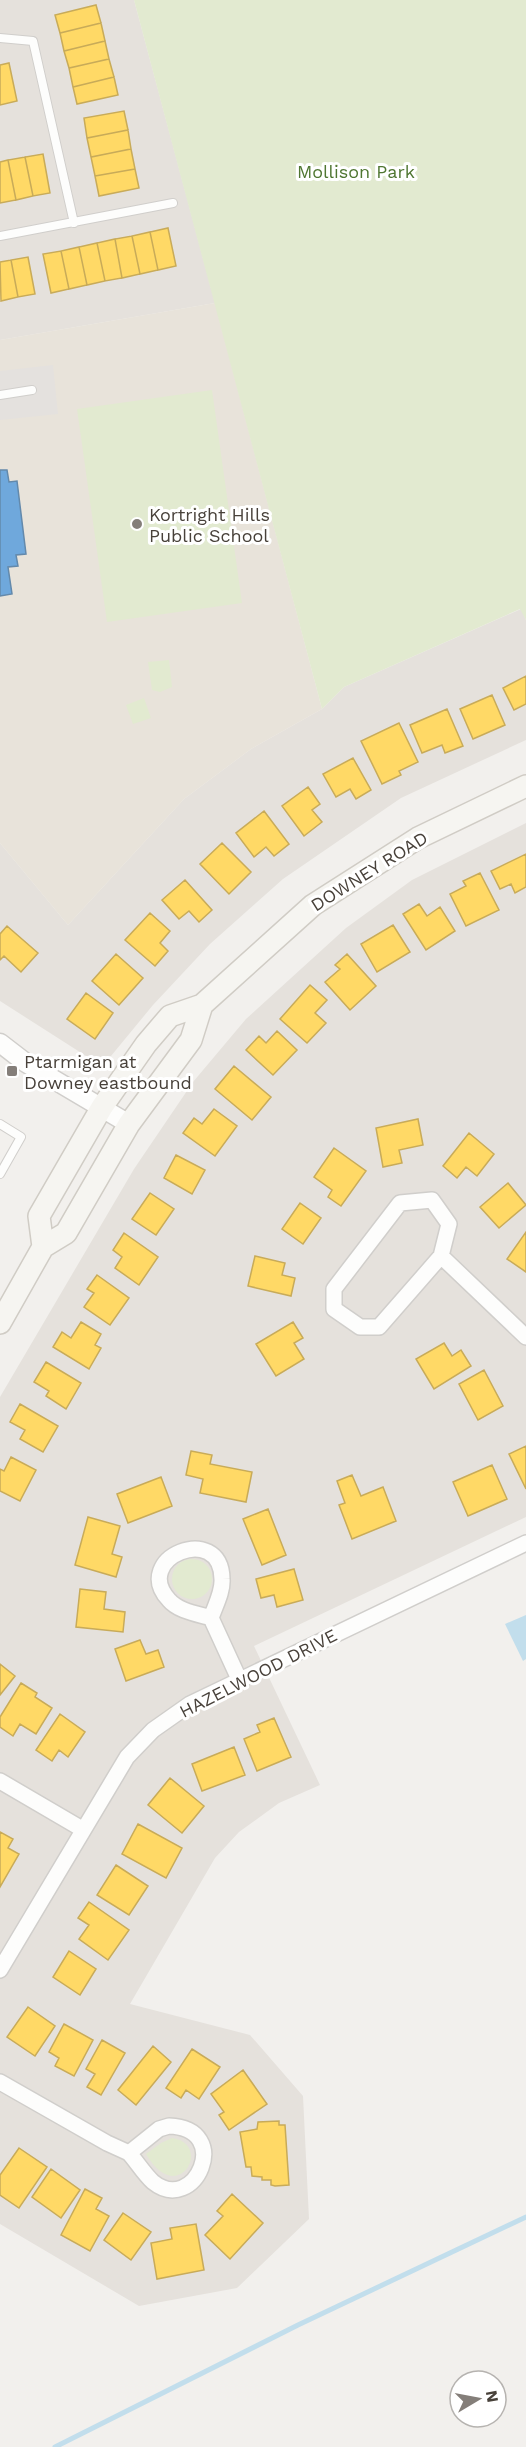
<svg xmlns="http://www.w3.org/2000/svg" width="526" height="2447" font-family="'Work Sans',sans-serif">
  <rect width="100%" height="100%" fill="#f2f0ed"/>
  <path fill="#e5e1dc" d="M0,0H134L215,303L0,340Z
    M521,609L526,620V740L401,798L283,879L210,944L153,1005L111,1056L97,1063L0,1001V843L68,925L184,799L251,749L322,709L344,687Z
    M526,823V1517L254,1646L320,1785L279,1803L239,1832L215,1858L130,2004L250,2035L303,2096L309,2219L237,2288L139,2306L0,2224V1397L134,1169L193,1082L246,1019L346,928L412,880Z"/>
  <path fill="#e8e3da" d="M215,303L322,709L251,749L184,799L68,925L0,843V340Z"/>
  <path fill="#e2ead0" d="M134,0H526V620L520,609L344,687L322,709Z
    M212,390L242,603L107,622L77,409Z
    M169,660L172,687L160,692L152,690L148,662Z
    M144,698L151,718L133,724L126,705Z
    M172 1579a20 20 0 1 1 40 0a20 20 0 1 1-40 0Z
    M172,2138C214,2144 178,2209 146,2154L161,2143Z"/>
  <path fill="#e4e1de" d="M53,365L58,414L0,420V371Z"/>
  <path fill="#c2deec" d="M526,1615V1659L523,1661L505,1624Z"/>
  <path fill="#ffd966" stroke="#c8ab59" stroke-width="1.5" d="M96,5L101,23L60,33L55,15Z
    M101,23L105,41L64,51L60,33Z
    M105,41L109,59L69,68L64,51Z
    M109,59L114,77L73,87L69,68Z
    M9,63L17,101L0,105V65Z
    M114,77L118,95L77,104L73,87Z
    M124,111L128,130L87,138L84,118Z
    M128,130L131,149L91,157L87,138Z
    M131,149L135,169L95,176L91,157Z
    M43,154L50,193L33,196L25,157Z
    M25,157L33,196L16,200L8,160Z
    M8,160L16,200L0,203V162Z
    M135,169L139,188L99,196L95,176Z
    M168,228L176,266L158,270L150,232Z
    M150,232L158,270L140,274L132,236Z
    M132,236L140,274L122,278L115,239Z
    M115,239L122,278L105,281L97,243Z
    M97,243L105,281L87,285L79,247Z
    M79,247L87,285L69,289L61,251Z
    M61,251L69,289L51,293L43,254Z
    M28,257L35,294L18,297L11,260Z
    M11,260L18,297L1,301L0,262Z
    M526,676V704L514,710L503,688Z
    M492,695L505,725L473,739L460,709Z
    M447,709L463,746L445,753L442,745L422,753L410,725Z
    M399,723L418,762L399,771L401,775L382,784L361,741Z
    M353,758L371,790L356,799L350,789L336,797L323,774Z
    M308,787L320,804L312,810L322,822L304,836L282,806Z
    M264,811L289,844L274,856L266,847L254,857L236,833Z
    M222,843L251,872L229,894L200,864Z
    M526,854V887L515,893L511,884L500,889L491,871Z
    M480,873L499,910L466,926L450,894L466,886L463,881Z
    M185,880L212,910L199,922L189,911L179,919L162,900Z
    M419,904L427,916L440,907L455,931L426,950L403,914Z
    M150,913L170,931L160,943L168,951L155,966L125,940Z
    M393,925L410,952L377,972L361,944Z
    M7,926L38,953L21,972L4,956L0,960V934Z
    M116,954L143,978L119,1005L92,981Z
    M347,954L376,986L350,1010L325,982L340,969L335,965Z
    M310,985L327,1000L315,1013L326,1023L307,1043L280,1019Z
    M86,993L113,1013L95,1039L67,1019Z
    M277,1031L297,1050L273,1075L246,1050L259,1036L266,1043Z
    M234,1066L271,1097L252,1120L215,1089Z
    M214,1109L237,1126L215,1156L183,1133L194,1118L202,1124Z
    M418,1119L423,1145L399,1150L402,1163L383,1167L376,1128Z
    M469,1133L494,1154L477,1176L466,1167L457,1178L443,1166Z
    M334,1148L366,1171L341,1206L328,1197L332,1190L314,1177Z
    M176,1155L205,1170L192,1194L164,1178Z
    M508,1183L526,1205L499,1228L480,1207Z
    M150,1193L174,1209L156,1235L132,1219Z
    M300,1203L321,1218L303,1244L282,1229Z
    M526,1232V1272L507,1259Z
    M124,1233L158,1257L139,1285L115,1268L122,1257L113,1250Z
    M255,1256L285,1263L282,1275L295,1278L291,1296L248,1286Z
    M97,1275L129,1298L110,1325L84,1307L94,1293L87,1289Z
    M81,1322L101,1334L95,1345L101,1348L89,1369L53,1347L62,1332L71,1338Z
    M293,1322L303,1338L294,1343L304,1359L276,1376L256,1344Z
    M444,1343L452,1356L461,1350L471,1366L434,1389L416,1359Z
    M46,1362L81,1383L66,1409L46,1396L49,1391L34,1382Z
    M484,1370L503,1406L478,1420L459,1384Z
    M20,1404L58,1426L43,1452L20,1439L25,1430L10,1422Z
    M526,1446V1489L509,1454Z
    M191,1451L212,1455L210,1464L252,1472L246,1502L200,1493L203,1479L186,1475Z
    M11,1457L36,1470L20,1501L0,1491V1469L4,1471Z
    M492,1465L507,1499L468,1516L453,1482Z
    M352,1475L361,1496L383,1487L396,1521L352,1539L339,1505L345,1503L337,1481Z
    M161,1477L172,1506L128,1523L117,1494Z
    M268,1509L286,1555L262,1565L243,1519Z
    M88,1517L120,1526L112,1554L122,1557L116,1577L75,1565Z
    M294,1569L303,1600L277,1607L274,1595L261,1598L256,1579Z
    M80,1589L106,1592L104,1609L125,1612L123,1632L76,1627Z
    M140,1640L146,1654L158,1650L164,1667L126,1681L115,1649Z
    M0,1664L15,1676L0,1695Z
    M21,1683L37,1693L35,1697L52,1708L36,1734L20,1724L13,1736L0,1727V1717Z
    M60,1714L85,1732L68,1757L59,1750L52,1761L36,1750Z
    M274,1718L291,1757L257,1771L244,1739L260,1732L257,1725Z
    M234,1747L245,1775L202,1791L192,1764Z
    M170,1778L204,1806L182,1833L148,1805Z
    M138,1824L182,1848L166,1878L122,1854Z
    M0,1832L13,1839L8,1848L19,1854L0,1887Z
    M116,1865L148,1886L129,1915L97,1895Z
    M89,1902L129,1930L108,1960L79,1939L89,1925L78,1918Z
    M69,1951L96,1969L80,1995L53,1977Z
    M28,2007L55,2026L35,2056L7,2037Z
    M64,2024L93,2040L74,2076L55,2066L59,2058L49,2052Z
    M102,2040L125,2053L101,2095L87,2087L95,2074L86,2069Z
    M153,2046L171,2062L136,2105L118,2090Z
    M192,2049L220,2067L199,2099L186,2090L181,2098L166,2088Z
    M243,2070L267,2104L229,2130L219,2115L224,2112L211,2094Z
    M279,2121V2125H285L289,2185L275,2186L271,2185V2180H262V2177L252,2176L251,2167H246L240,2132L257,2129L258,2122Z
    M19,2148L47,2167L19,2208L0,2195V2175Z
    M51,2169L80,2190L61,2218L32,2197Z
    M85,2189L102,2198L96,2209L109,2216L90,2251L61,2235Z
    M232,2194L263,2223L230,2259L205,2235L223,2216L217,2211Z
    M123,2213L151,2232L131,2260L104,2240Z
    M196,2224L204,2270L157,2279L151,2243L172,2239L170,2228Z"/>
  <path fill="#6fa8dc" stroke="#6389ab" stroke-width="1.5" d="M0,470H7L9,482L17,481L26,554L16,555L18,566L8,567L12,594L0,596Z"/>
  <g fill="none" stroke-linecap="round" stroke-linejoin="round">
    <path stroke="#c2deec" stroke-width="5" d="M55,2447L298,2325L526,2217"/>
    <g stroke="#d0cecb" stroke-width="10">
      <path id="service" d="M0,38L33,41L74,223
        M0,236L173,203
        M0,395L32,390
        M0,1124L21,1137L0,1174"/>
    </g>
    <g stroke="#d0cecb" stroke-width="18">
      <path id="minor" d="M432,1200L449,1224L441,1256L379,1327H360L334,1309V1289L400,1203Z
        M441,1256L526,1337
        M211,1618C198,1614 178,1611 169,1600C130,1558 221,1521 222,1579C223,1592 215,1606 211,1618L239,1679
        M0,1781L82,1829
        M0,1970L127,1757L153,1730L190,1704L526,1543
        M0,2082L107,2143L129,2153
        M169,2126C234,2128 195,2216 153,2182C144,2174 137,2162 129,2153L159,2129Z"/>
    </g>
    <g stroke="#d0cecb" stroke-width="21">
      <path id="tertiary" d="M0,1043L26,1063L129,1124"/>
    </g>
    <g stroke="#d0ccc5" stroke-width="24">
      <path id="secondary" d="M43,1247L39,1216L102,1107L146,1044L170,1016L202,1005L313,905L418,838L526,786
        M0,1323L43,1247L66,1233L129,1124L191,1040L202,1005"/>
    </g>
    <use href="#service" stroke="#fdfdfc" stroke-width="8"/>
    <use href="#minor" stroke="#fdfdfc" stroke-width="15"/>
    <use href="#tertiary" stroke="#fdfdfc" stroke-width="18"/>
    <use href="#secondary" stroke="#f6f5f1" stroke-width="21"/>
  </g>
  <g fill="#847e79" stroke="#fff" stroke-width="2">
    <circle cx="137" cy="524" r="6"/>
    <rect x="6" y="1065" width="12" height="12" rx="3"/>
  </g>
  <g text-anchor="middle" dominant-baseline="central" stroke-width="6" stroke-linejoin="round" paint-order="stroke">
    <g font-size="18" fill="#4f7631" stroke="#fff">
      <text x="356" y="171">Mollison Park</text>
    </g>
    <g font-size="18" fill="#48413a" stroke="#fff" text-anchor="start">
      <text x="149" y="514">Kortright Hills<tspan x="149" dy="21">Public School</tspan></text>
      <text x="24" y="1061">Ptarmigan at<tspan x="24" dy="21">Downey eastbound</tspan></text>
    </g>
    <g font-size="18" fill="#48413a" stroke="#fff">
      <text transform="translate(369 871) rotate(-32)">DOWNEY ROAD</text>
      <text transform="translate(258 1673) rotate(-27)">HAZELWOOD DRIVE</text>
    </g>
  </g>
  <g transform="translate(478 2399) rotate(80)"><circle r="28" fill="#ffffff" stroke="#b6b3b0" stroke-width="1.5"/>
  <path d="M0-4.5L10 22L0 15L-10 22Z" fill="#847e79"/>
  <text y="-9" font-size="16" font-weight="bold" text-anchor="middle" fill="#48413a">N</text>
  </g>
</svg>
